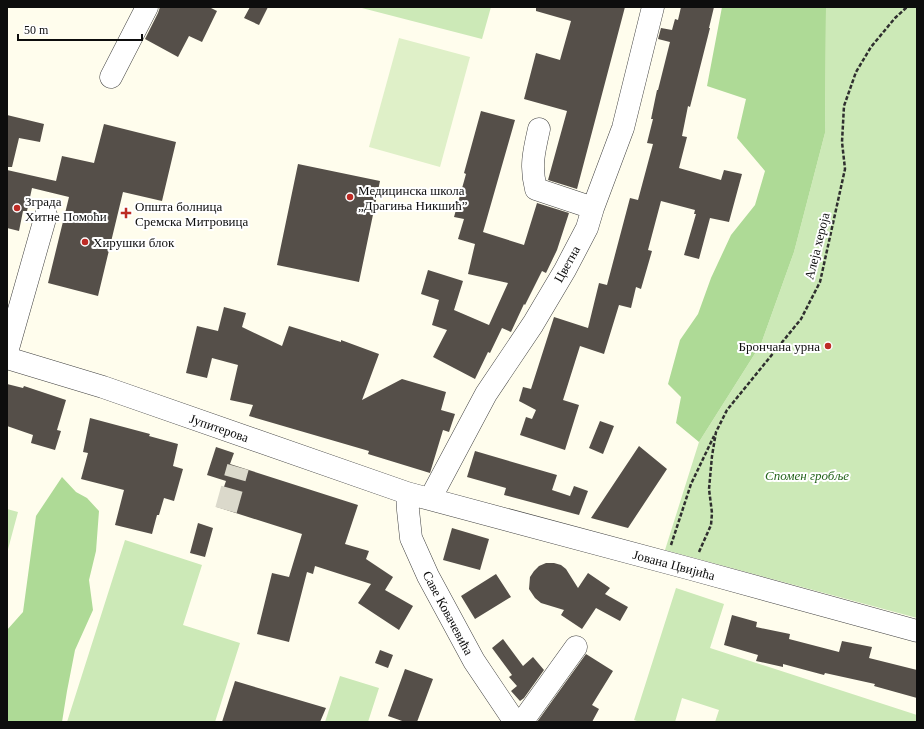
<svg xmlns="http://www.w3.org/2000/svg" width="924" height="729" font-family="Georgia,serif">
  <rect width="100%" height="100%" fill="#fffded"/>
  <path fill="#cce9b7" d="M358,7H491L482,39Z
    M826,7H917V618L665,550L699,442L761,344L794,252L825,133Z
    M7,509L18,512L7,553Z
    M125,540L202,565L183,625L240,643L215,722H67Z
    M676,588L724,604L710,648L917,715V722H715L719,710L682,698L675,722H640L634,720Z
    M340,676L379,688L368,722H325Z"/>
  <path fill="#aeda96" d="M722,7H826L825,133L794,252L761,344L699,442L676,423L681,397L668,384L680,340L698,314L711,278L731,235L755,205L765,171L737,138L746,99L707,86Z
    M62,477L76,492L87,498L99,511L96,551L89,580L93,610L75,650L67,691L62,722H7V630L23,612L36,516Z"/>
  <path fill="#dff0c8" d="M399,38L470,57L440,167L369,147Z"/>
  <path fill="#554f49" d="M160,7H209L217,11L202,42L189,36L178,57L145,39L158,13Z
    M250,7H268L259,25L244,18Z
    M536,7H625L577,189L548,180L567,111L524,99L536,53L560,60L571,21L536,11Z
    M681,7H714L709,28H710L690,107L688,106L682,136L687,137L679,168L721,180L724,170L742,174L729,222L710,218L699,259L684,255L696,214H694L695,210L661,201L648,250L652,251L641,289L636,287L631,308L619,305L604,354L580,346L563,400L579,405L565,450L520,435L526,417L532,419L536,410L519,401L523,387L531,389L554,317L588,328L599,283L607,285L630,198L638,200L653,144L647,143L653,119H651L657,90H658L670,42L658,39L661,28L672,30L675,19L678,20Z
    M481,111L515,120L483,232L524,245L537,203L569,213L557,250L546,273L542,271L525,305L524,304L511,332L502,328L490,353L488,352L475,379L433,357L447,330L432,325L439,300L421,294L428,270L463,281L454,310L489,325L508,283L468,274L475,244L458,239L464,219L454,217L466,174L464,173Z
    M7,115L44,124L40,142L19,138L12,167H7Z
    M104,124L176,142L162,201L123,192L98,296L48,283L69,197L32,188L27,211H23L19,231L7,228V170L56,181L62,156L94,163Z
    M298,164L380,181L359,282L277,265Z
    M224,307L246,313L242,327L282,346L289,326L341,342V340L379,354L362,400L402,379L446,392L441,410L455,414L449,432L443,430L430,473L368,454L369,451L249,416L253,405L230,400L238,365L212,358L207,378L186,373L197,326L218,331Z
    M7,384L23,388L24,386L66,400L57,430L61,431L55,450L31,443L33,435L7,426Z
    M90,418L150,434L149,436L178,444L173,466L183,469L174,501L164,498L159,515H157L152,534L115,525L124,490L81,479L88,453L83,452Z
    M600,421L614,426L603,454L589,448Z
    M639,446L667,469L628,528L591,518Z
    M216,447L234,453L230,464L358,505L345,544L369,551L366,559L393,577L385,590L413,606L399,630L358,603L371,584L315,566L313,574L307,572L289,642L257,634L272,573L289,577L302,534L217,507L226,481L207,475Z
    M475,451L557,475L552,490L570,496L574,486L588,491L579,515L504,495L506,488L467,477Z
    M198,523L213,528L205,557L190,553Z
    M452,528L489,539L480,570L443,560Z
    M546,563H554L561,565L566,569L578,588L588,573L610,588L605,594L628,607L620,621L596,608L582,629L561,615L564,610L541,603L535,598L529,589L530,577L534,571L539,566Z
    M496,574L511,597L475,619L461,596Z
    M732,615L757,622L756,627L790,634L789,639L839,652L842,641L872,647L869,658L917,670V698L874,686L875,684L825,673L824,675L783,664V667L756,661L758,655L724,645Z
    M503,639L523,666L533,657L544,670L524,698L520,701L511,691L517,686L509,677L512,675L492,648Z
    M380,650L393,655L388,668L375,663Z
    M586,654L613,671L592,705L599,709L592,722H537Z
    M405,669L433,679L417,722H405L388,716Z
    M235,681L326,708L320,722H222Z"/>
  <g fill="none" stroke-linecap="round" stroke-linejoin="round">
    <path stroke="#dbd9cb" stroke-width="22" stroke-dasharray="22 11" stroke-linecap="butt" d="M226,510L238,467"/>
    <g stroke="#404040" stroke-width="23">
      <path id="minor" d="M111,77L147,7
        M539,129C534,151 530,167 536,189L593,208
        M7,352L46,215
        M7,358L103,387L407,493L691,569L917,631
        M407,493L408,510L411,538L428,576L474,661L515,722
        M430,499L486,394L533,324L565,270L587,228L593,208L623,128L653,7
        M522,722L576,647"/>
    </g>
    <path stroke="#2f2f2f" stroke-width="2.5" stroke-dasharray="4 2" stroke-linecap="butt" d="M671,545L691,484L714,436
      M699,552L711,525L712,513L709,489L712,456L716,432L727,410L801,319L820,282L845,169L842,142L844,106L856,72L871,47L895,18L907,7"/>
    <use href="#minor" stroke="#fff" stroke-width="22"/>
  </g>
  <g fill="#bd2b25" stroke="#fff" stroke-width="1.5">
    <circle cx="350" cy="197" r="4"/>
    <circle cx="17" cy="208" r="4"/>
    <path d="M124 207h4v4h4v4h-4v4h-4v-4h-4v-4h4z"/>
    <circle cx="85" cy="242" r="4"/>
    <circle cx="828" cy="346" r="4"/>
  </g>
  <g text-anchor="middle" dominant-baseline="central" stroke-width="4" stroke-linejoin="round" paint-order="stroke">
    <g font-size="13" fill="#0d0d0d" stroke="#fff" text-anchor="start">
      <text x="358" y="190">Медицинска школа<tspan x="358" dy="15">„Драгиња Никшић”</tspan></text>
      <text x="25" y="201">Зграда<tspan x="25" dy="15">Хитне Помоћи</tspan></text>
      <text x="135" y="206">Општа болница<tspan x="135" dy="15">Сремска Митровица</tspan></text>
      <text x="93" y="242">Хирушки блок</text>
      <text x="820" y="346" text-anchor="end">Брончана урна</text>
    </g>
    <g font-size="13" fill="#0d0d0d" stroke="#fff">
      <text transform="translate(817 246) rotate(-76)">Алеја хероја</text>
      <text transform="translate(567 264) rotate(-61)">Цветна</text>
      <text transform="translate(219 428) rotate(19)">Јупитерова</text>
      <text transform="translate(674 565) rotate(15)">Јована Цвијића</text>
      <text transform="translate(448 613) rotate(62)">Саве Ковачевића</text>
    </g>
    <g font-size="13" font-style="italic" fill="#25641d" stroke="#fff">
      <text x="807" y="475">Спомен гробље</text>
    </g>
  </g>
  <rect width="924" height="729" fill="none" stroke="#0d0d0d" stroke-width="16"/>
  <path d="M18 34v6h124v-6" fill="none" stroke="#0d0d0d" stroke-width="2"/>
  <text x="24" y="34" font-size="12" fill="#0d0d0d" stroke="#ffffff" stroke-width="3" paint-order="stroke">50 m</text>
</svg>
